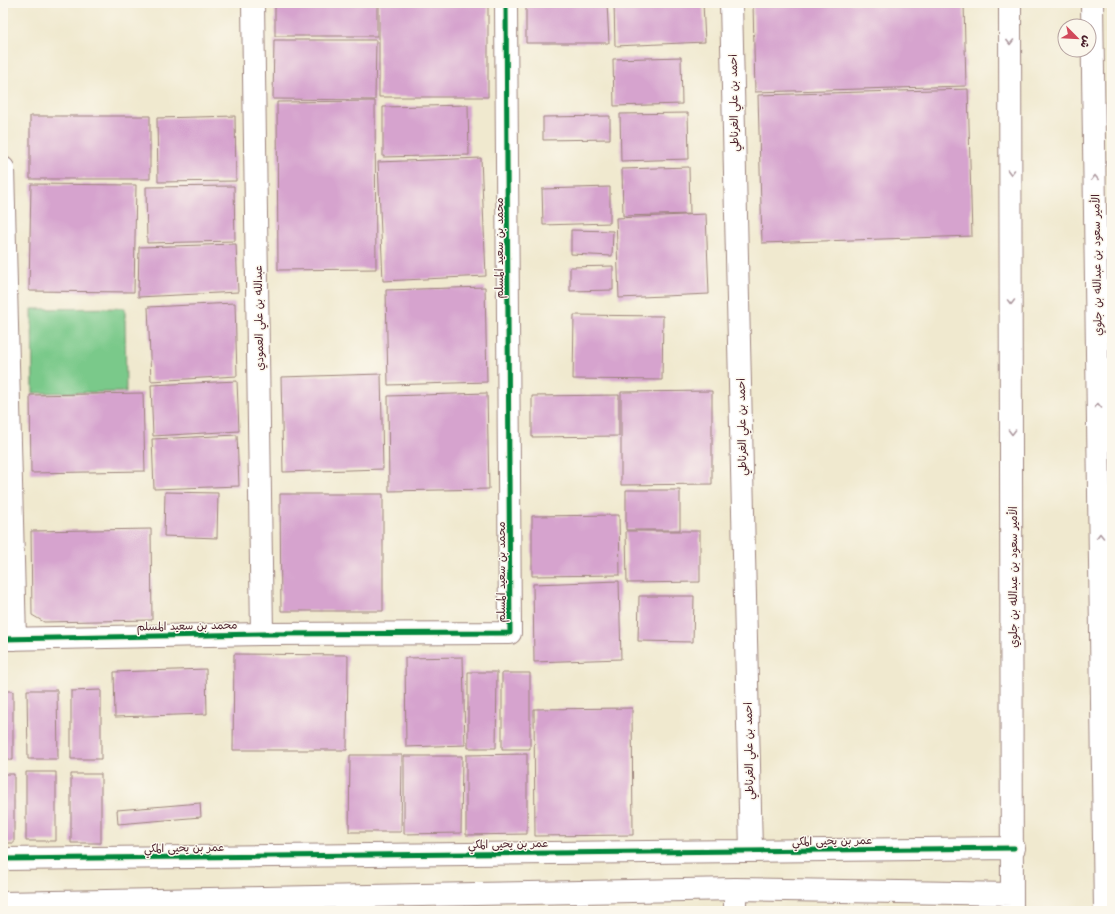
<svg xmlns="http://www.w3.org/2000/svg" width="1115" height="914" font-family="'Playpen Sans','Playpen Sans Arabic',sans-serif">
  <rect width="100%" height="100%" fill="#fbf7ec"/>
  <filter id="ink" filterUnits="userSpaceOnUse"><feTurbulence type="fractalNoise" baseFrequency=".025" numOctaves="2"/><feDisplacementMap in="SourceGraphic" scale="8" xChannelSelector="R" yChannelSelector="G"/><feConvolveMatrix kernelMatrix="1 2 1 2 8 2 1 2 1" color-interpolation-filters="sRGB"/></filter>
  <filter id="wash" filterUnits="userSpaceOnUse"><feTurbulence type="fractalNoise" baseFrequency=".012" numOctaves="4" result="noise"/><feDisplacementMap in="SourceGraphic" scale="16" xChannelSelector="R" yChannelSelector="G"/><feGaussianBlur stdDeviation="0.9" result="paint"/><feColorMatrix in="noise" values="0 0 0 0 0 0 0 0 0 0 0 0 0 0 0 0 0 1.4 0 .05"/><feComposite in="paint" operator="in"/></filter>
  <g filter="url(#wash)">
    <rect width="100%" height="100%" fill="#f0e9cf"/>
    <path fill="#7ac98a" stroke="#62745a" d="M125,308L126,392L33,393L32,309Z"/>
    <g id="blocks">
      <path fill="#d6a3ce" d="M275,3H377V36H275Z
        M379,3H488V97H379Z
        M526,3H607L609,43H526Z
        M614,3H703L705,42L615,46Z
        M753,3H964L966,86L755,92Z
        M274,40H376L375,100L273,99Z
        M681,57L682,104L614,106L613,59Z
        M968,89L972,236L762,243L758,95Z
        M375,101L376,269L278,270L277,102Z
        M468,105L469,155L383,157V107Z
        M688,113L689,159L621,161L620,114Z
        M30,116H150V179H30Z
        M235,116L236,181L158,182L157,118Z
        M610,116V139L543,140V117Z
        M481,158L486,276L383,281L378,162Z
        M689,167L690,214L623,216L622,169Z
        M31,184L136,185L134,292L29,291Z
        M234,186L235,241L147,243L146,187Z
        M610,187V223L543,225L542,189Z
        M706,214L709,294L619,298L616,218Z
        M571,230L613,231L612,256L571,254Z
        M236,244L238,292L138,297L139,247Z
        M613,266V290L570,291V267Z
        M485,287L487,382L388,385L386,290Z
        M235,303L237,376L151,381L148,307Z
        M574,315L663,316L662,380L573,379Z
        M381,374L383,469L283,472L281,377Z
        M237,381L239,431L153,436L151,385Z
        M712,391V484L621,485V392Z
        M143,393L145,471L31,473L30,395Z
        M487,393L489,489L389,491L388,396Z
        M619,395V436L532,437V396Z
        M237,435L239,486L154,489L152,439Z
        M626,490H680V530H626Z
        M165,492L218,493L217,538L164,536Z
        M280,494H383V611H281Z
        M619,515L620,575L532,576V516Z
        M151,529L152,620L44,622L32,615L31,531Z
        M626,531H700V582L627,583Z
        M619,581L621,659L534,662L533,584Z
        M639,596H694L693,642L638,641Z
        M234,654L348,655L347,750H233Z
        M463,657L465,745L406,747L405,658Z
        M206,669L207,714L115,717L114,672Z
        M468,672H497L496,748H468Z
        M502,673H530V749H502Z
        M27,690H57L58,759H28Z
        M101,690V759H71V691Z
        M3,691H13V760H3Z
        M632,708L633,835L535,836L534,709Z
        M527,754V834L466,835V755Z
        M350,755H402L401,832H349Z
        M404,756H462L461,833L404,834Z
        M26,772H56V841H26Z
        M3,774H14V843H3Z
        M71,774H101V843H71Z
        M200,803L201,817L118,824L117,810Z"/>
    </g>
  </g>
  <g filter="url(#ink)">
    <use href="#blocks" fill-opacity="0" stroke="#9d847d" stroke-width="1"/>
    <g fill="none" stroke-linecap="round" stroke-linejoin="round">
      <g stroke="#9d847d" stroke-width="24">
        <path id="minor" d="M253,3L262,634
          M731,3L751,851
          M1010,3L1012,911
          M1092,3L1105,911
          M3,168L15,639
          M3,639L262,634L510,633L506,3
          M3,859L1014,848
          M735,889V911
          M3,903L735,889L1012,894"/>
      </g>
      <use href="#minor" stroke="#fff" stroke-width="22"/>
      <g stroke="#fbf7ec" stroke-width="8">
        <path id="cycleway" d="M3,639L262,634L510,633L506,3
          M3,859L1014,848"/>
      </g>
      <use href="#cycleway" stroke="#00873e" stroke-width="5"/>
    </g>
    <defs><path id="oneway-chevron" d="M-2-3.5L2.5 0L-2 3.5" fill="none" stroke-width="1.6" stroke-linecap="round" stroke-linejoin="round"/></defs>
    <g stroke="#ae9aa0">
      <use href="#oneway-chevron" transform="translate(1010 42) rotate(90)"/>
      <use href="#oneway-chevron" transform="translate(1011 172) rotate(90)"/>
      <use href="#oneway-chevron" transform="translate(1095 178) rotate(-91)"/>
      <use href="#oneway-chevron" transform="translate(1011 302) rotate(90)"/>
      <use href="#oneway-chevron" transform="translate(1098 406) rotate(-91)"/>
      <use href="#oneway-chevron" transform="translate(1012 432) rotate(90)"/>
      <use href="#oneway-chevron" transform="translate(1100 536) rotate(-91)"/>
    </g>
  </g>
  <g text-anchor="middle" dominant-baseline="central" stroke-width="3" stroke-linejoin="round" paint-order="stroke">
    <g font-size="11" fill="#4a1f2b" stroke="#fbf7ec">
      <text transform="translate(733 103) rotate(-91)">احمد بن علي الغرناطي</text>
      <text transform="translate(498 248) rotate(-90)">محمد بن سعيد المسلم</text>
      <text transform="translate(1096 265) rotate(-91)">الأمير سعود بن عبدالله بن جلوي</text>
      <text transform="translate(258 318) rotate(-91)">عبدالله بن علي العمودي</text>
      <text transform="translate(741 427) rotate(-91)">احمد بن علي الغرناطي</text>
      <text transform="translate(500 572) rotate(-90)">محمد بن سعيد المسلم</text>
      <text transform="translate(1012 577) rotate(-90)">الأمير سعود بن عبدالله بن جلوي</text>
      <text transform="translate(187 625) rotate(-1)">محمد بن سعيد المسلم</text>
      <text transform="translate(748 751) rotate(-91)">احمد بن علي الغرناطي</text>
      <text transform="translate(832 840) rotate(-1)">عمر بن يحيى المكي</text>
      <text transform="translate(508 843) rotate(-1)">عمر بن يحيى المكي</text>
      <text transform="translate(184 847) rotate(-1)">عمر بن يحيى المكي</text>
    </g>
  </g>
  <rect width="1115" height="914" fill="none" stroke="#fbf7ec" stroke-width="16"/>
  <g transform="translate(1077 38) rotate(114)"><circle r="19" fill="#fbf7ec" stroke="#b4a19f"/>
  <path d="M0-3L7 15L0 10L-7 15Z" fill="#d1495b"/>
  <text y="-6" font-size="11" font-weight="bold" text-anchor="middle" fill="#4a1f2b">ش</text>
  </g>
</svg>
